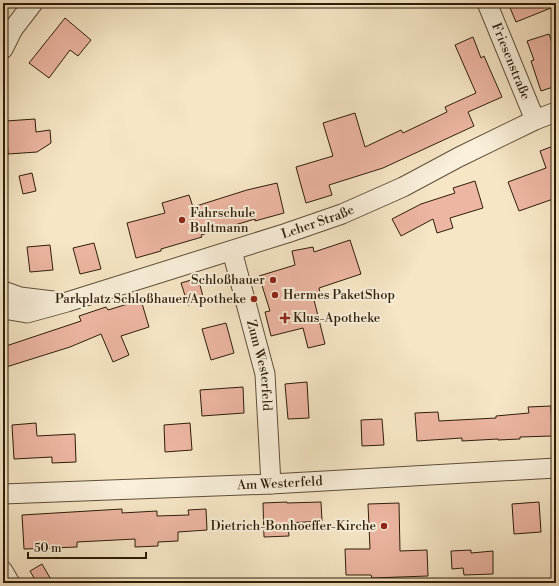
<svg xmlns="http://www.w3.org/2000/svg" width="559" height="586" font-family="'Libre Bodoni',serif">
  <rect width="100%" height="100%" fill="#f6e6c6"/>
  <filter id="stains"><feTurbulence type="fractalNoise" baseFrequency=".005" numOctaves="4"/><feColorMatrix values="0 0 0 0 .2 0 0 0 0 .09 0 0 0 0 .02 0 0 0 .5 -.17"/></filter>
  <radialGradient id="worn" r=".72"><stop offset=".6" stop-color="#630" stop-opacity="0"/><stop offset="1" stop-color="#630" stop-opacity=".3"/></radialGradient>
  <path fill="#edb6a3" stroke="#2d1d09" d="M508,3H556V6L516,22Z
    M65,18L91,40L78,56L70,50L49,78L29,63Z
    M549,34L556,54V86L541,91L531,61L534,60L527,41Z
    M473,37L481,58L484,56L502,97L468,112L474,126L383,168L329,185L332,195L306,203L296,167L333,156L323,123L355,113L365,147L401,130L403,133L447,112L445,107L476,93L455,45Z
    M35,119L36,132L50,130L51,143L37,152L8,154L6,121Z
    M556,145V198L519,211L508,182L546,168L540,151Z
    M32,173L36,191L23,194L19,176Z
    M475,181L483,208L450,218L453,228L437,233L433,219L401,236L392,219L421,204L455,193L453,188Z
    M277,183L284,213L255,221V219L201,235L202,237L161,249V251L136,258L127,223L165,213L162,203L189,195L193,207L247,190Z
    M350,240L361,274L319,288L321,298L314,300L325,344L308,348L303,328L271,336L265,312L270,311L259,276L295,265L292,251L313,247L314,252Z
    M94,243L101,269L80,274L73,248Z
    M50,245L53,270L30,272L27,247Z
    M198,278L204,300L188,305L181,283Z
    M141,300L149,327L121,336L129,355L113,362L101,334L70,347L3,368V347L81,321L79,316L106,307L108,310Z
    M226,323L234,353L211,360L202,329Z
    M307,382L309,418L288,419L285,384Z
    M243,387L244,413L202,416L200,390Z
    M551,406L552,436L520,437V439L498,440V439L462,441V438L417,441L415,413L438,412L439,421L496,418V416L529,413L528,407Z
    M382,419L384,445L362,446L361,420Z
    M36,423L37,436L75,434L76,462L52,463V457L14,459L12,425Z
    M190,423L192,450L165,452L164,425Z
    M287,502V503L321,502L322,521L288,523L289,536L264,537L263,503Z
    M539,502L541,532L514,534L512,504Z
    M399,503L400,551L427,550L428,576L372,578L371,575H346L345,549H370L368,504Z
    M122,509V513L157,511V516L189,515L188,510L206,509L207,530L178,532V541L158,542V546L135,547V539L77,542V547L24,549L22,515Z
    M471,550V553L493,551V574L464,575L463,568L452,569L451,551Z
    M42,564L53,583H37L30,571Z"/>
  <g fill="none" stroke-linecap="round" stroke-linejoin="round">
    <g stroke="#5f4f38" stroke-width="21">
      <g id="minor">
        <path id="s1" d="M487,3L535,120"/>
        <path d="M3,49L13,29L33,3"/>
        <path id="s2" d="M232,251L265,374L271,484"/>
        <path d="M3,291L20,297L53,301"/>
        <path id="s3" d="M3,309L27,313L67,302L287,233L342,214L403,187L459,157L535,120L556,112"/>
        <path id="s4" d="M3,494L271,484L556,468"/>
        <path d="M3,571L10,583"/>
      </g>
    </g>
    <use href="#minor" stroke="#f9efda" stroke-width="19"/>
  </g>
  <g fill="#8f2418" stroke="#f9efda" stroke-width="1.5">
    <circle cx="182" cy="220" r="4"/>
    <circle cx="273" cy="280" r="4"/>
    <circle cx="275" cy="295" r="4"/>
    <circle cx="254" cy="299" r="4"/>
    <path d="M283 312h4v4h4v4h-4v4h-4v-4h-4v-4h4z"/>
    <circle cx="384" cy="526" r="4"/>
  </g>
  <g text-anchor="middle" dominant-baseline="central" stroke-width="4" stroke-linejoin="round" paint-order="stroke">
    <g font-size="13" fill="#2d1d09" stroke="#f9efda">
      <text stroke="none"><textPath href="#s1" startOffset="63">Friesenstraße</textPath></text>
      <text stroke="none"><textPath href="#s3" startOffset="329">Leher Straße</textPath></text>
      <text stroke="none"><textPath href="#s2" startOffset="118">Zum Westerfeld</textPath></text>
      <text stroke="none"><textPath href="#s4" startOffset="277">Am Westerfeld</textPath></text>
    </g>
    <g font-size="13" fill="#2d1d09" stroke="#f9efda" text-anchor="start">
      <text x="190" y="213">Fahrschule<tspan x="190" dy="15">Bultmann</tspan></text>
      <text x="265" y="280" text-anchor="end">Schloßhauer</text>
      <text x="283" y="295">Hermes PaketShop</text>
      <text x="246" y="299" text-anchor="end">Parkplatz Schloßhauer/Apotheke</text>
      <text x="293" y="318">Klus-Apotheke</text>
      <text x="376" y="526" text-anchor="end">Dietrich-Bonhoeffer-Kirche</text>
    </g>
  </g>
  <rect width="559" height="586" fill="none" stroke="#f6e6c6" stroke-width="16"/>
  <rect x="4" y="4" width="551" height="578" fill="none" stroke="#2d1d09" stroke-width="2"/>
  <rect x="8" y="8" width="543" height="570" fill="none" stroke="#2d1d09"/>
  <path d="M28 552v6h118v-6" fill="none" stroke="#2d1d09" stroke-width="2"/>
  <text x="34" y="552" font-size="12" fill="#2d1d09" stroke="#f9efda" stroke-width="3" paint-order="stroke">50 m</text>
  <rect width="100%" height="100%" filter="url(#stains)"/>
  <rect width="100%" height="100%" fill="url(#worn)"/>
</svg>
